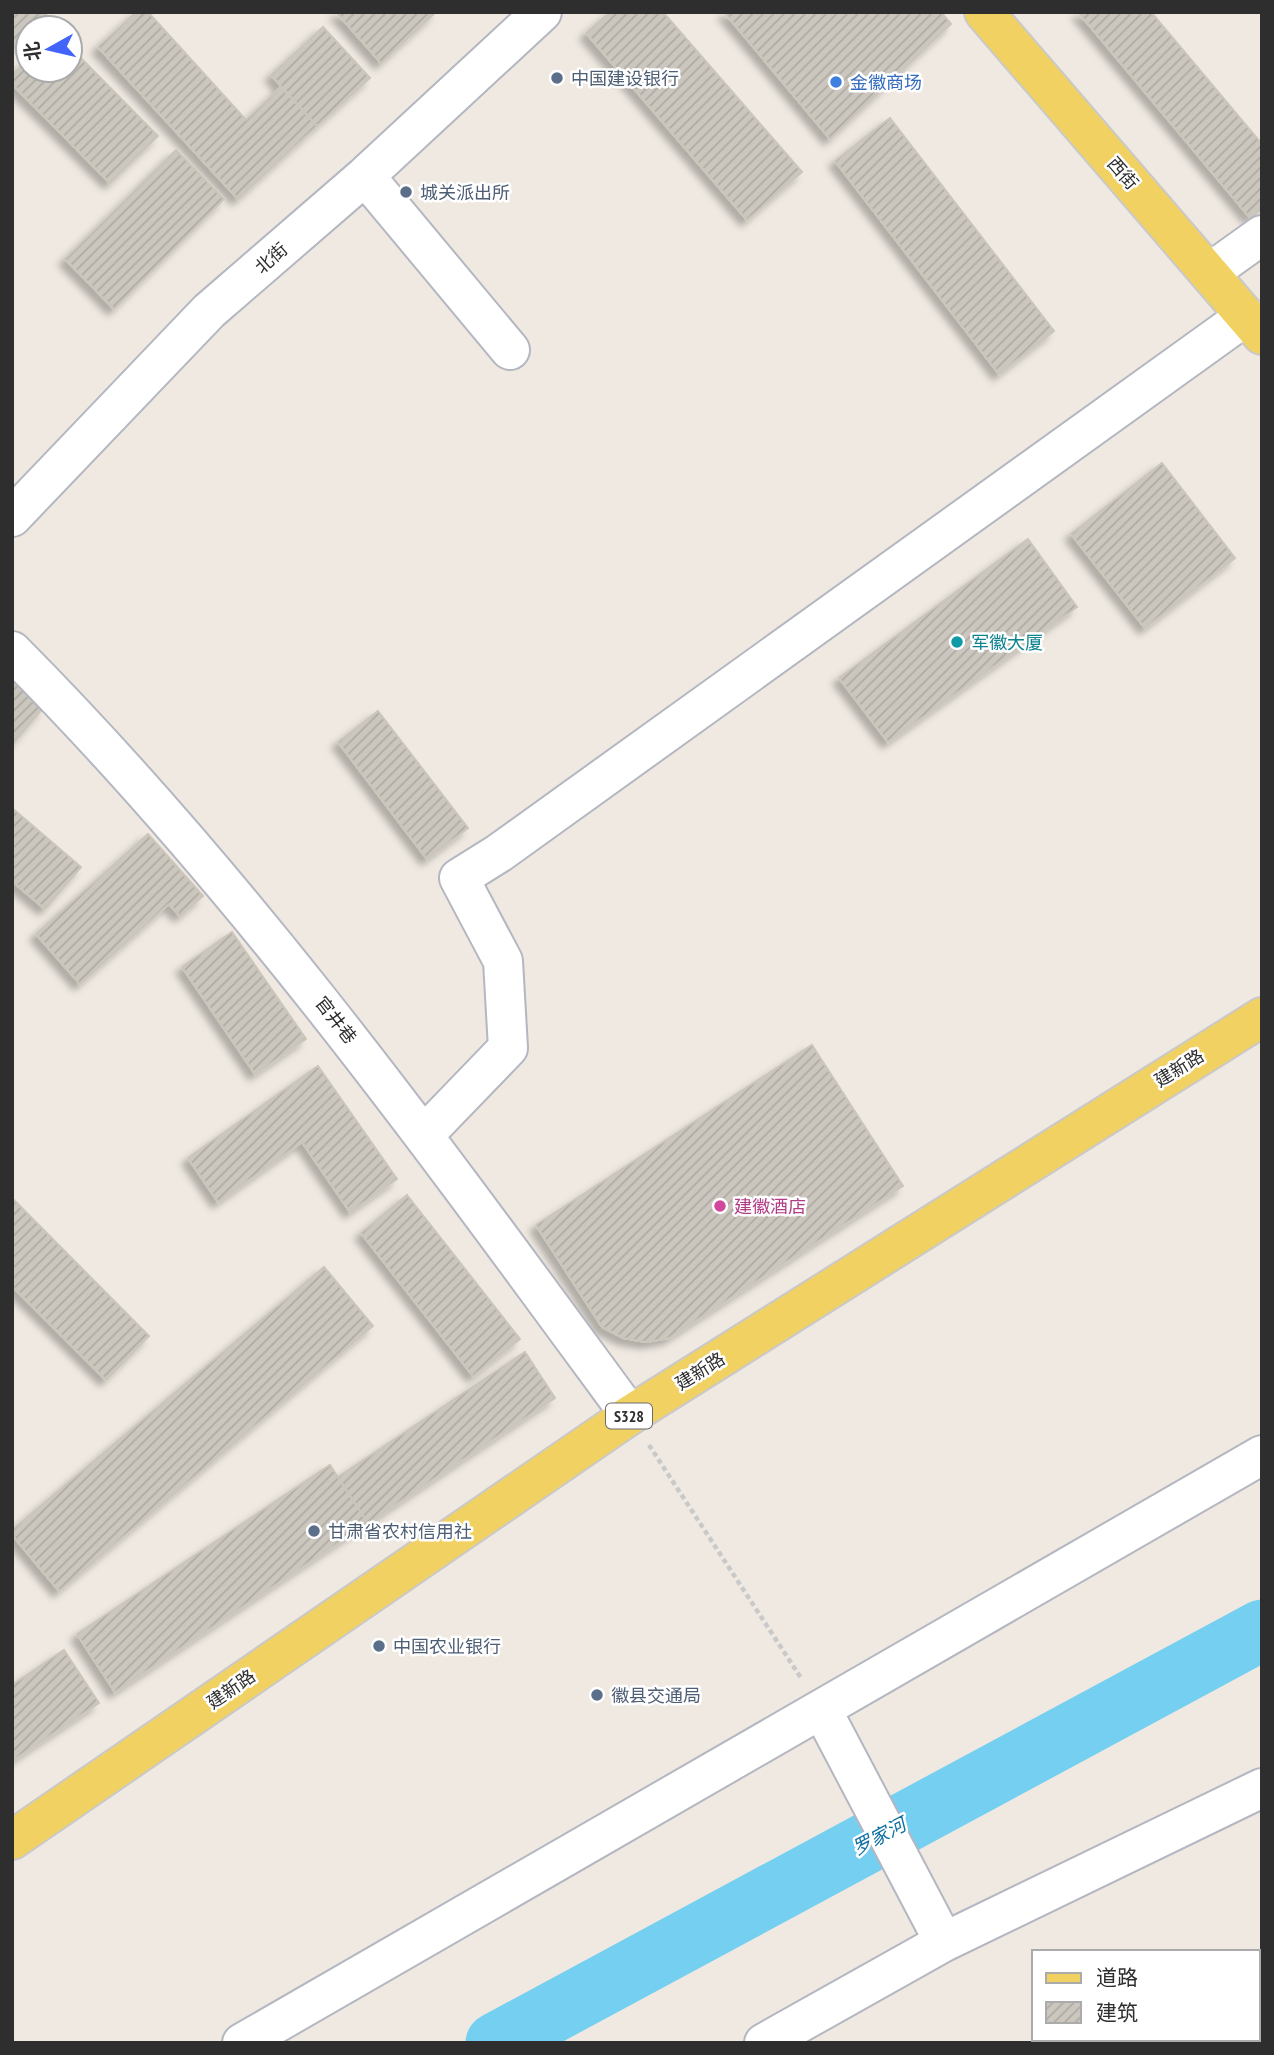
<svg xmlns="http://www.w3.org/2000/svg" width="1274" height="2055" font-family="'PT Sans Narrow','Noto Sans SC',sans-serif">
  <defs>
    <pattern id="building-hatch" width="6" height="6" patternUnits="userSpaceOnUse" patternTransform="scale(1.75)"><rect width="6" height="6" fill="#cbc7bf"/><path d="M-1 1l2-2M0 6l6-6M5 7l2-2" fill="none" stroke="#afaba4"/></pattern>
    <filter id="shadow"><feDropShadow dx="-6" dy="6" stdDeviation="3.5" flood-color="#0004"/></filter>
  </defs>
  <rect width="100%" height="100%" fill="#efe9e1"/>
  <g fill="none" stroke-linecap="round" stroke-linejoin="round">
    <path stroke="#75cff0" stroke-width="61" d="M496,2043L1262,1630"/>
  </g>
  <path fill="url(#building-hatch)" stroke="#cbc5ba" stroke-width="2" filter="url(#shadow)" d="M12,12H44L47,16L35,28H28V35L12,50Z
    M136,12H148L246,120L281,87L317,126L238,199L98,47Z
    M336,12H436L381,63Z
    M610,12H663L802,172L747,220L586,33Z
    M724,12H941L951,24L830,139Z
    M1078,12H1151L1262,144V209L1250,218Z
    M323,27L370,78L317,126L271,75Z
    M70,47L158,136L110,183L12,84V75L28,59V70H70Z
    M890,118L1054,331L999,374L835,161Z
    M176,150L224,199L114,309L65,259Z
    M1162,463L1235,558L1145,628L1071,534Z
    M1028,539L1077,607L888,742L839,678Z
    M12,681L43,708L12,745Z
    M378,711L468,828L427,859L338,742Z
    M12,808L81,867L45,909L12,881Z
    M148,834L203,896L180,916L169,904L80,984L36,934Z
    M232,932L306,1039L255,1074L182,967Z
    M812,1045L903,1186L669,1338L646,1342L623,1338L602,1327L536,1225Z
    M318,1066L397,1179L350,1212L302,1142L218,1202L188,1158Z
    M407,1195L520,1339L473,1376L361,1233Z
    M12,1198L149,1336L106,1380L12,1286Z
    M324,1267L373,1326L59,1591L12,1535V1530Z
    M525,1352L555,1398L368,1523L338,1477Z
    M330,1465L368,1523L115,1692L77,1634Z
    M64,1650L99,1703L12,1761V1685Z"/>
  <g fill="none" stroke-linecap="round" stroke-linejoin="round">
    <g stroke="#b4b7c1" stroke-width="42">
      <path id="minor" d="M365,176L510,350
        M1209,273L1262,235
        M12,517L209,311L365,176L542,12
        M12,651C244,884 436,1151 630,1415
        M424,1135L508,1048L503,961L459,878L499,853L1246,316
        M822,1710L944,1942
        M242,2043L1262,1455
        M764,2043L944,1942L1262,1788"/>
    </g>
    <g stroke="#c9c9c9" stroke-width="42">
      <path id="major" d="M984,12L1262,335
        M12,1840L630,1415L1262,1017"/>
    </g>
    <path stroke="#c9c9c9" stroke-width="4.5" stroke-dasharray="5 3.5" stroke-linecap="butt" d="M649,1445L801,1678"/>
    <use href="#minor" stroke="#fff" stroke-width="38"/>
    <use href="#major" stroke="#f2d163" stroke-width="38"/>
  </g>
  <g fill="#5c6f8a" stroke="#fff" stroke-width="2.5">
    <circle cx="557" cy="78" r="7"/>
    <circle cx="406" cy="192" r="7"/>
    <circle cx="314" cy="1531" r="7"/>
    <circle cx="379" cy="1646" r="7"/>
    <circle cx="597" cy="1695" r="7"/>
  </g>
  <circle fill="#3f7fe0" stroke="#fff" stroke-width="2.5" cx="836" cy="82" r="7"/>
  <circle fill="#0f9aa8" stroke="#fff" stroke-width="2.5" cx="957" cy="642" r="7"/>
  <circle fill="#d1479c" stroke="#fff" stroke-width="2.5" cx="720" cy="1206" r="7"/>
  <g text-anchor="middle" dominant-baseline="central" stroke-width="5" stroke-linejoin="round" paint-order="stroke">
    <rect fill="#fff" stroke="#6d6d6d" stroke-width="2" x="606" y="1403.5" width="46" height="25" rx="5"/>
    <g font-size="16" font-weight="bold" fill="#2e2e2e">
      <text x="629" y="1416">S328</text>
    </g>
    <g font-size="18" fill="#4e5e75" stroke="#fff" text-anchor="start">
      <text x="571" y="78">中国建设银行</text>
      <text x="420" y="192">城关派出所</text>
      <text x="328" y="1531">甘肃省农村信用社</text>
      <text x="393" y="1646">中国农业银行</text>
      <text x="611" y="1695">徽县交通局</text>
    </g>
    <g font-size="18" fill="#366cbe" stroke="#fff" text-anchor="start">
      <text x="850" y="82">金徽商场</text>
    </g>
    <g font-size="18" fill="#2e2e2e" stroke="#fff">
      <text transform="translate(1123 173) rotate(49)">西街</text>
      <text transform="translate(271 258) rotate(-41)">北街</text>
      <text transform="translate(336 1020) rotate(52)">官井巷</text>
      <text transform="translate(1179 1068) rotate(-32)">建新路</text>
      <text transform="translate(700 1371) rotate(-32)">建新路</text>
      <text transform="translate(231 1689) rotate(-35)">建新路</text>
    </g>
    <g font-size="18" fill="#0d838f" stroke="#fff" text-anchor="start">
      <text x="971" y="642">军徽大厦</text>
    </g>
    <g font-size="18" fill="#b23c85" stroke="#fff" text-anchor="start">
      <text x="734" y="1206">建徽酒店</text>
    </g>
    <g font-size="19" font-style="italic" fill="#0d6fa3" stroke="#fff">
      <text transform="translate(879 1836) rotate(-28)">罗家河</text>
    </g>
  </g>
  <rect width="1274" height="2055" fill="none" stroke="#2e2e2e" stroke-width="28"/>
  <rect x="1032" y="1950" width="228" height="91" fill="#ffffff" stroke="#ababab" stroke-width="2"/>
  <rect x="1046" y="1973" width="35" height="10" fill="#f2d163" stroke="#ababab" stroke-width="2"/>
  <text x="1096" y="1985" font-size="21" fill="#2e2e2e">道路</text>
  <rect x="1046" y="2002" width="35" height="21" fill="url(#building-hatch)" stroke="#ababab" stroke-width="2"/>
  <text x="1096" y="2020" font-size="21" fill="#2e2e2e">建筑</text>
  <g transform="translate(49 49) rotate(262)"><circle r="33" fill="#ffffff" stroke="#ababab" stroke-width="2"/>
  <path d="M0-5L12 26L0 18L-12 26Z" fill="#4264fb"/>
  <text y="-10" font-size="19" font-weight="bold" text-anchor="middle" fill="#2e2e2e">北</text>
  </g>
</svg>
